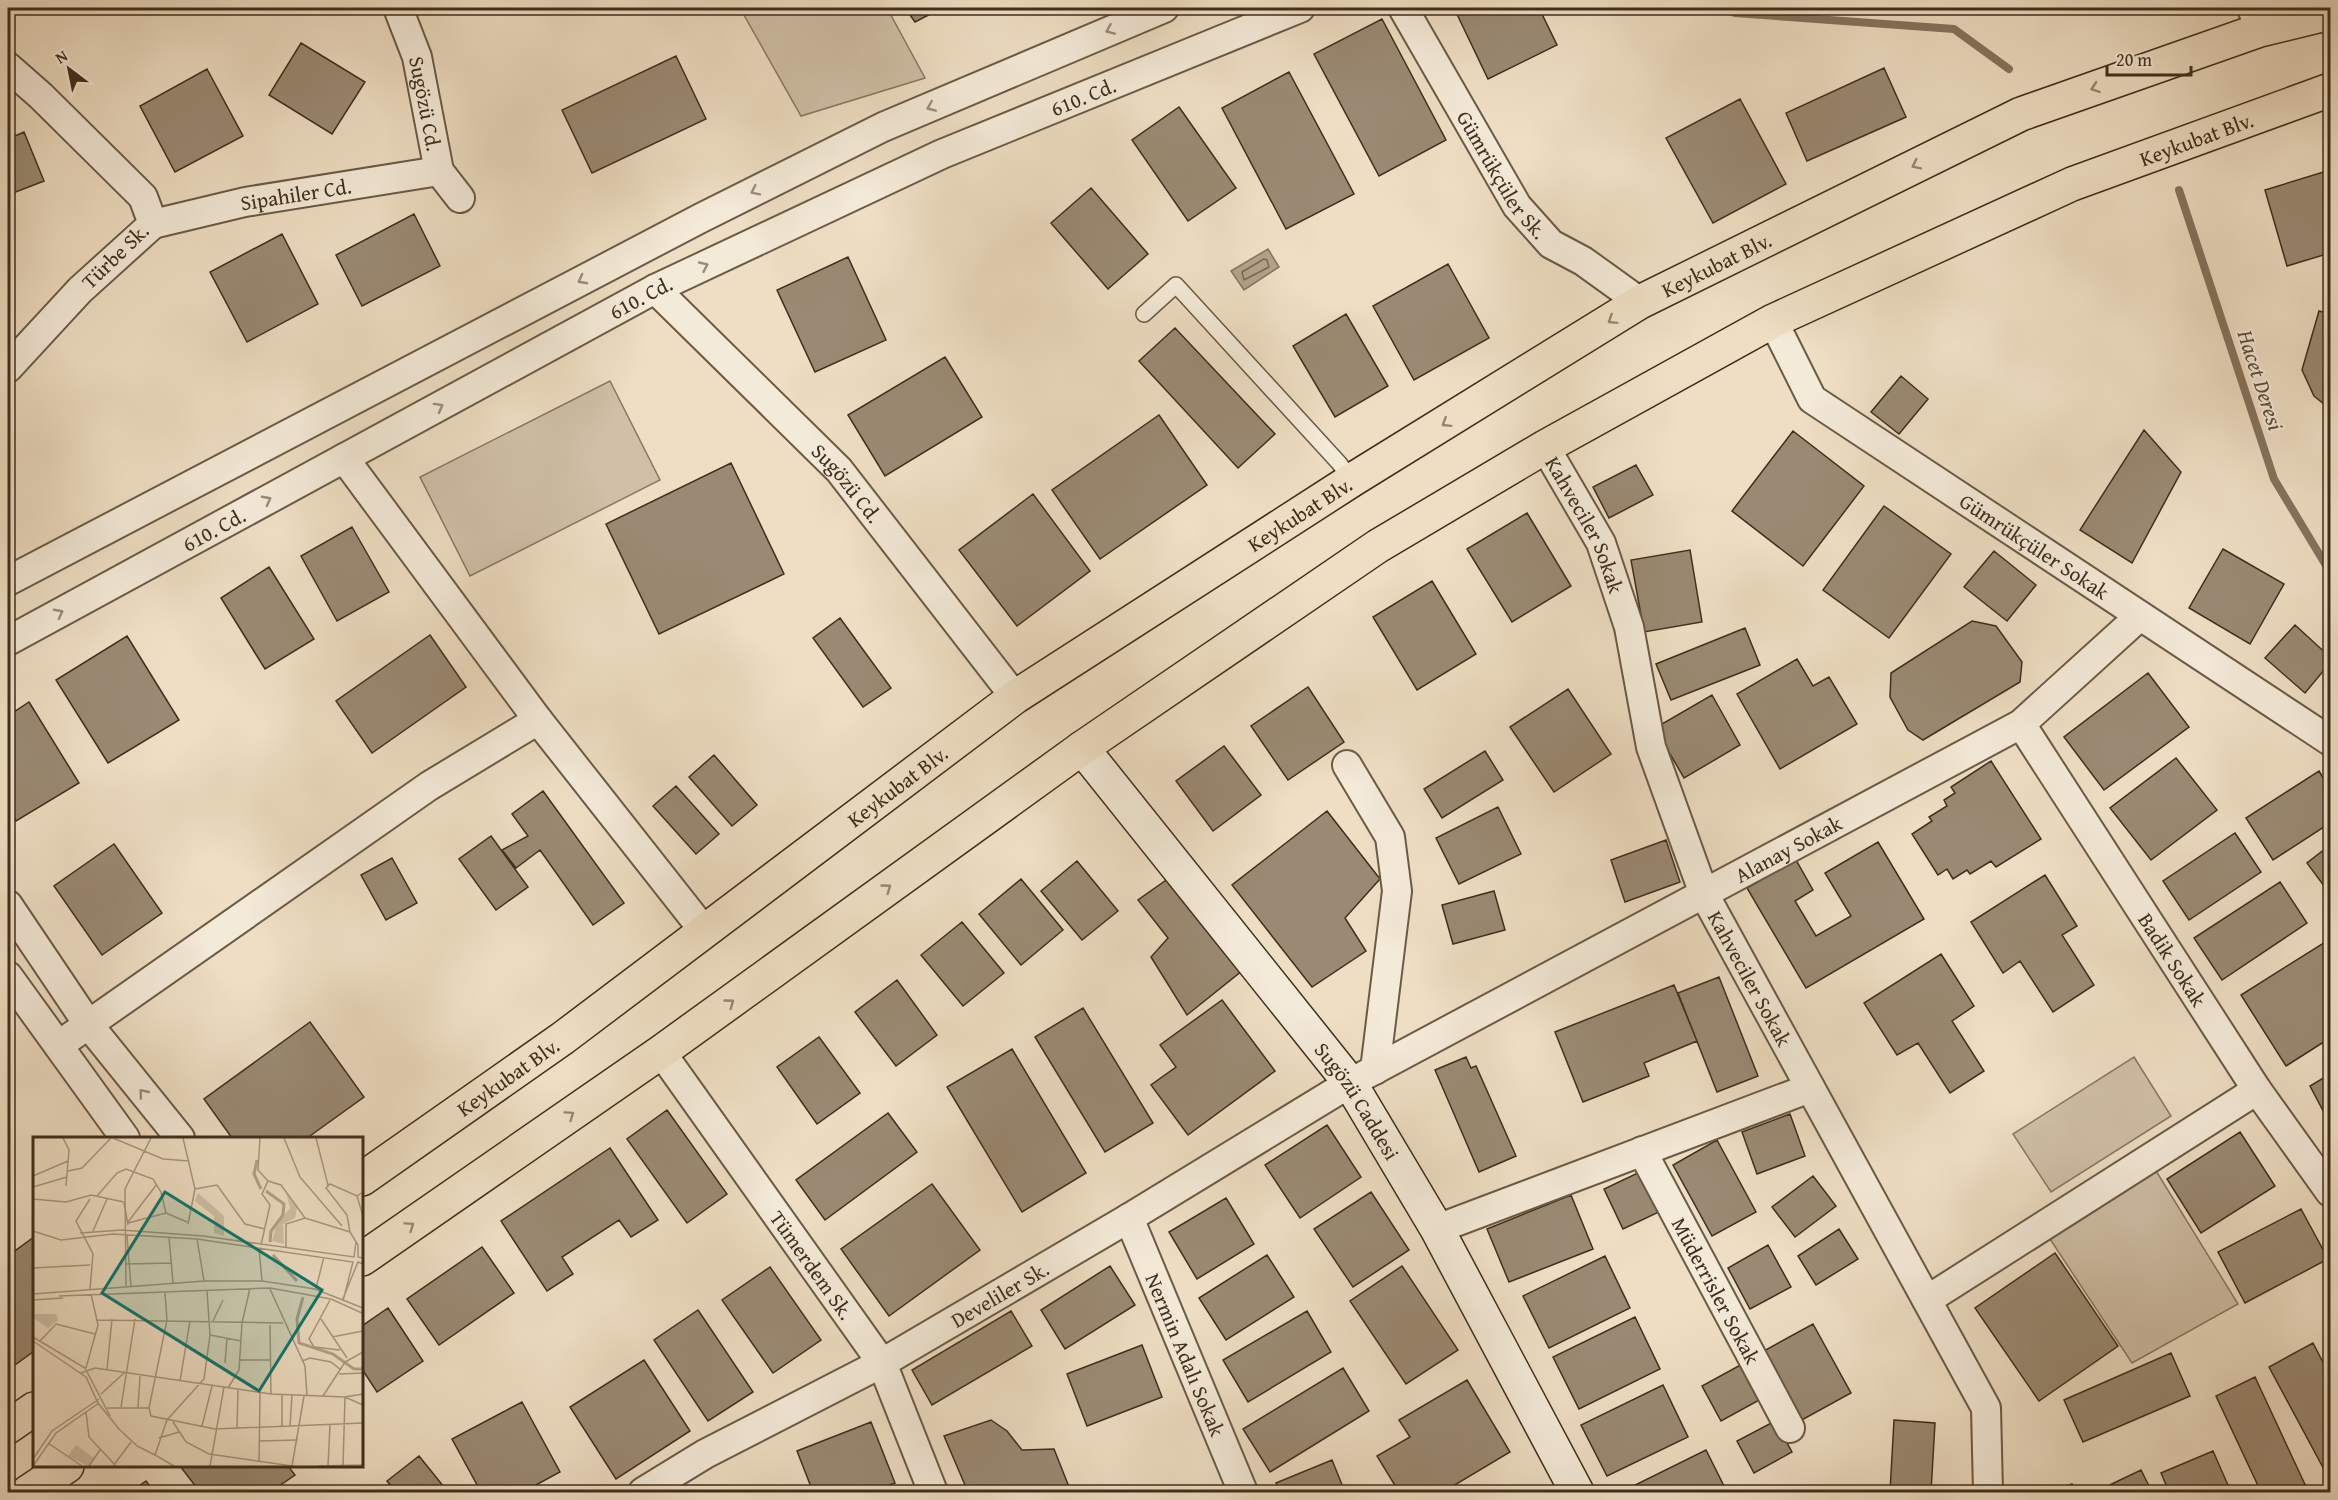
<svg xmlns="http://www.w3.org/2000/svg" width="2338" height="1500" font-family="'Gentium Book Plus',serif">
  <rect width="100%" height="100%" fill="#eedec3"/>
  <filter id="stains"><feTurbulence type="fractalNoise" baseFrequency=".00333" numOctaves="4"/><feColorMatrix values="0 0 0 0 .2 0 0 0 0 .09 0 0 0 0 .02 0 0 0 .5 -.17"/></filter>
  <radialGradient id="worn" r=".72"><stop offset=".6" stop-color="#630" stop-opacity="0"/><stop offset="1" stop-color="#630" stop-opacity=".3"/></radialGradient>
  <path fill="#d0c0a7" stroke="#887762" stroke-width="1.5" d="M740,8H887L925,78L801,116Z
    M610,381L660,480L470,576L420,477Z
    M2134,1057L2171,1116L2051,1192L2013,1134Z
    M2153,1166L2238,1304L2132,1363L2046,1233Z"/>
  <path fill="#b2a28a" stroke="#84745e" stroke-width="1.5" d="M1268,249L1279,267L1244,290L1231,271Z"/>
  <g fill="none" stroke-linecap="round" stroke-linejoin="round">
    <path stroke="#786853" stroke-width="1.5" d="M1264,259L1267,260L1269,267L1244,280L1242,272Z"/>
    <path stroke="#84745e" stroke-width="8" d="M1718,8L1735,13L1954,29L2009,69
      M2179,190L2274,479L2330,572"/>
  </g>
  <path fill="#9a8a73" stroke="#3f2e1c" stroke-width="1.5" d="M905,8H942L915,22Z
    M1454,8H1539L1557,45L1488,79Z
    M1382,19L1446,140L1379,176L1314,54Z
    M301,43L365,82L332,134L269,95Z
    M676,56L706,119L592,173L562,110Z
    M1884,68L1906,117L1807,161L1786,113Z
    M207,69L243,136L175,172L140,106Z
    M1289,72L1354,194L1286,229L1222,108Z
    M1740,99L1786,184L1713,223L1666,138Z
    M1179,107L1236,188L1188,221L1132,140Z
    M24,132L44,181L8,195V139Z
    M2330,170V253L2287,266L2265,190Z
    M1091,188L1148,254L1108,289L1051,223Z
    M414,214L440,266L362,306L336,255Z
    M282,234L318,304L247,342L210,272Z
    M848,257L886,340L815,372L777,290Z
    M1448,264L1489,338L1414,380L1373,306Z
    M2319,311L2330,314V409L2314,396L2302,370Z
    M1346,314L1388,386L1335,417L1293,346Z
    M1175,328L1275,434L1238,468L1139,361Z
    M945,357L982,417L885,476L848,415Z
    M1901,376L1928,399L1899,434L1871,412Z
    M1159,415L1207,485L1100,559L1052,490Z
    M2144,430L2181,472L2132,563L2080,530Z
    M1793,431L1864,486L1803,566L1732,511Z
    M731,463L784,574L659,634L606,524Z
    M1636,465L1653,495L1609,518L1593,487Z
    M1033,494L1090,571L1017,626L959,550Z
    M1884,506L1951,554L1889,638L1823,590Z
    M1527,513L1571,586L1512,622L1467,549Z
    M352,527L389,592L337,621L301,556Z
    M2223,549L2284,584L2250,644L2189,608Z
    M1690,550L1702,622L1644,632L1631,560Z
    M1994,551L2036,585L2007,621L1964,587Z
    M269,567L314,639L265,669L221,598Z
    M1432,581L1476,654L1417,690L1373,617Z
    M840,618L891,688L863,707L813,638Z
    M1972,621L1996,626L2022,662L2020,682L1923,740L1908,730L1890,697L1891,673Z
    M2295,625L2330,657V663L2305,693L2265,658Z
    M1745,628L1760,665L1671,700L1656,664Z
    M430,635L466,687L372,753L336,701Z
    M127,636L179,720L108,763L56,680Z
    M1797,659L1813,686L1829,677L1857,724L1780,769L1737,694Z
    M2148,673L2189,727L2104,790L2064,737Z
    M1308,687L1344,742L1288,780L1251,726Z
    M1568,689L1611,754L1554,792L1510,727Z
    M1712,695L1740,745L1684,778L1655,728Z
    M29,702L79,783L16,821L8,806V716Z
    M1224,746L1261,795L1213,831L1176,781Z
    M1485,751L1503,780L1442,818L1424,789Z
    M714,755L757,805L732,826L689,777Z
    M2176,758L2217,810L2151,860L2110,808Z
    M1991,761L2041,839L1996,867L1991,861L1970,874L1967,870L1953,879L1947,869L1938,875L1912,834L1932,821L1929,817L1947,806L1944,800L1955,793L1951,787Z
    M2319,771L2330,790V823L2273,860L2246,818Z
    M676,786L719,834L696,854L653,806Z
    M543,791L624,903L593,925L540,850L516,868L502,850L528,836L512,814Z
    M1498,807L1521,854L1459,884L1436,838Z
    M1327,811L1380,879L1345,918L1366,951L1312,987L1232,885Z
    M2235,833L2261,872L2189,920L2163,881Z
    M491,836L528,887L496,910L459,859Z
    M1666,840L1680,882L1625,902L1611,860Z
    M1878,842L1924,919L1806,988L1747,888L1796,860L1813,890L1795,901L1816,936L1851,916L1825,873Z
    M114,844L162,913L102,955L54,886Z
    M2330,845V894L2307,863Z
    M392,858L417,903L386,920L361,875Z
    M1077,861L1118,911L1082,940L1041,891Z
    M2045,875L2077,926L2062,935L2094,985L2053,1012L2020,961L2003,973L1971,922Z
    M1172,876L1243,970L1187,1015L1151,957L1168,938L1138,900Z
    M1021,879L1063,930L1021,965L979,914Z
    M2280,882L2307,923L2222,980L2194,938Z
    M1494,891L1505,930L1453,944L1442,905Z
    M962,922L1004,973L963,1006L921,955Z
    M2330,939V1038L2286,1066L2241,995Z
    M1941,954L1974,1006L1952,1021L1984,1071L1950,1093L1918,1043L1897,1055L1864,1003Z
    M1719,977L1758,1076L1717,1092L1678,993Z
    M897,980L937,1035L896,1066L855,1012Z
    M1674,985L1697,1041L1644,1063L1649,1076L1583,1102L1555,1032Z
    M1222,1000L1275,1071L1188,1135L1151,1085L1176,1067L1160,1045Z
    M1083,1008L1153,1123L1105,1152L1035,1037Z
    M310,1022L364,1097L307,1138H232L204,1099Z
    M819,1037L860,1093L817,1124L777,1067Z
    M1012,1049L1086,1173L1022,1212L947,1087Z
    M1466,1057L1471,1068L1476,1066L1516,1156L1479,1172L1435,1070Z
    M2330,1074V1124L2310,1086Z
    M667,1110L727,1194L687,1223L627,1139Z
    M888,1113L917,1152L825,1220L796,1180Z
    M1790,1114L1805,1156L1757,1174L1742,1132Z
    M1327,1125L1361,1177L1300,1218L1265,1165Z
    M2240,1132L2275,1186L2201,1233L2167,1179Z
    M1717,1140L1756,1212L1712,1236L1673,1165Z
    M610,1148L658,1220L631,1237L619,1220L562,1257L573,1274L547,1291L501,1221Z
    M1642,1171L1661,1211L1623,1229L1604,1189Z
    M1813,1176L1836,1206L1795,1237L1772,1207Z
    M932,1184L980,1250L889,1316L841,1249Z
    M1371,1192L1409,1250L1353,1287L1314,1229Z
    M1571,1195L1593,1249L1509,1282L1487,1229Z
    M1226,1198L1254,1244L1197,1279L1169,1232Z
    M2301,1209L2328,1259L2245,1303L2218,1252Z
    M1839,1229L1858,1259L1816,1285L1798,1256Z
    M34,1237V1351L8,1370V1256Z
    M1768,1245L1791,1287L1750,1309L1728,1268Z
    M482,1247L514,1293L439,1345L407,1299Z
    M2055,1253L2118,1346L2039,1401L1975,1308Z
    M1267,1255L1294,1297L1226,1340L1199,1298Z
    M1605,1256L1630,1308L1549,1348L1523,1296Z
    M1110,1266L1135,1305L1065,1349L1041,1310Z
    M1402,1266L1458,1350L1406,1384L1350,1301Z
    M770,1267L821,1340L773,1373L722,1300Z
    M388,1308L423,1361L377,1392L362,1369V1326Z
    M698,1310L753,1392L708,1421L654,1340Z
    M1011,1311L1032,1346L932,1405L912,1370Z
    M1307,1311L1331,1352L1248,1402L1223,1360Z
    M1635,1317L1660,1369L1579,1409L1553,1357Z
    M1813,1324L1851,1393L1800,1421L1762,1352Z
    M2313,1343L2330,1376V1473L2327,1475L2269,1367Z
    M1142,1345L1162,1397L1087,1426L1067,1374Z
    M2171,1353L2190,1396L2083,1442L2064,1400Z
    M644,1360L690,1431L616,1479L570,1407Z
    M1744,1363L1763,1398L1721,1421L1702,1386Z
    M1343,1368L1369,1411L1270,1472L1243,1429Z
    M2255,1377L2308,1491L2304,1492H2261L2216,1396Z
    M1467,1380L1510,1452L1443,1492H1399L1377,1456L1410,1437L1399,1420Z
    M1663,1385L1688,1437L1607,1476L1581,1425Z
    M522,1402L560,1472L523,1492H481L452,1439Z
    M991,1420L1007,1431L1022,1450L1054,1449L1071,1492H968L944,1436Z
    M1894,1420L1935,1423L1931,1492H1890Z
    M1775,1421L1792,1452L1754,1473L1737,1441Z
    M871,1422L895,1483L870,1492H813L797,1451Z
    M1706,1450L1727,1492H1626L1625,1490Z
    M2213,1451L2231,1492H2169L2161,1473Z
    M419,1456L448,1492H396L387,1481Z
    M1332,1460L1345,1492H1280L1276,1483Z
    M180,1466H288L295,1475L270,1492H200Z
    M2141,1470L2152,1492H2095Z
    M146,1481L154,1492H130Z
    M2072,1484L2074,1492H2048Z"/>
  <g fill="none" stroke-linecap="round" stroke-linejoin="round">
    <g stroke="#6b5a46" stroke-width="18">
      <path id="lane" d="M1144,314L1176,285L1339,463L1352,480"/>
    </g>
    <g stroke="#6b5a46" stroke-width="32">
      <g id="street">
        <path id="s1" d="M398,8L417,57L439,171L460,198"/>
        <path id="s2" d="M1403,8L1517,206L1551,244L1583,261L1640,302"/>
        <path d="M2252,8L2260,30"/>
        <path d="M8,67L41,96L143,197L153,224L80,290L8,368"/>
        <path id="s3" d="M153,224L245,202L439,171"/>
        <path id="s4" d="M655,289L839,470L1015,697"/>
        <path id="s5" d="M1773,321L1812,399L2330,741"/>
        <path id="s6" d="M1545,447L1601,543L1629,627L1651,747L1704,894L1986,1408L1988,1492"/>
        <path d="M344,458L538,720L705,932"/>
        <path d="M8,581L701,218L883,127L1164,8"/>
        <path id="s7" d="M8,641L655,289L942,154L1300,8"/>
        <path id="s8" d="M2021,724L2257,1090L2330,1192"/>
        <path d="M1347,765L1390,837L1397,891L1375,1070"/>
        <path d="M8,905L88,1024L180,1138"/>
        <path d="M8,976L125,1138"/>
        <path d="M59,1045L429,786L538,720"/>
        <path id="s9" d="M661,1052L882,1363L933,1492"/>
        <path id="s10" d="M1642,1151L1790,1428"/>
        <path id="s11" d="M1129,1218L1243,1492"/>
        <path d="M1437,1229L1810,1088"/>
        <path d="M1927,1300L2257,1090"/>
        <path id="s12" d="M643,1492L705,1454L882,1363L1129,1218L1350,1083L2021,724L2140,616"/>
      </g>
    </g>
    <g stroke="#3f2e1c" stroke-width="36">
      <g id="secondary">
        <path id="s13" d="M1082,748L1350,1083L1437,1229L1577,1492"/>
      </g>
    </g>
    <g stroke="#3f2e1c" stroke-width="36">
      <g id="highway">
        <path id="s14" d="M362,1179L563,1038L1015,697L1352,480L1640,302L2021,114L2260,30L2330,13"/>
        <path id="s15" d="M362,1259L661,1052L1082,748L1378,546L1545,447L1773,321L2072,184L2330,90"/>
        <path d="M8,1427L34,1409"/>
        <path d="M28,1492L67,1466"/>
      </g>
    </g>
    <use href="#lane" stroke="#f4ead8" stroke-width="15"/>
    <use href="#street" stroke="#f4ead8" stroke-width="28"/>
    <use href="#secondary" stroke="#f4ead8" stroke-width="33"/>
    <use href="#highway" stroke="#eedec3" stroke-width="33"/>
  </g>
  <defs><path id="oneway-chevron" d="M-2-3.5L2.5 0L-2 3.5" fill="none" stroke-width="1.6" stroke-linecap="round" stroke-linejoin="round" transform="scale(1.5)"/></defs>
  <g stroke="#9a8c7a">
    <use href="#oneway-chevron" transform="translate(1110 30) rotate(157)"/>
    <use href="#oneway-chevron" transform="translate(931 107) rotate(157)"/>
    <use href="#oneway-chevron" transform="translate(755 191) rotate(154)"/>
    <use href="#oneway-chevron" transform="translate(704 266) rotate(-25)"/>
    <use href="#oneway-chevron" transform="translate(582 280) rotate(152)"/>
    <use href="#oneway-chevron" transform="translate(439 407) rotate(-29)"/>
    <use href="#oneway-chevron" transform="translate(267 500) rotate(-28)"/>
    <use href="#oneway-chevron" transform="translate(59 613) rotate(-28)"/>
    <use href="#oneway-chevron" transform="translate(143 1093) rotate(-129)"/>
  </g>
  <g stroke="#968670">
    <use href="#oneway-chevron" transform="translate(2095 88) rotate(161)"/>
    <use href="#oneway-chevron" transform="translate(1916 165) rotate(154)"/>
    <use href="#oneway-chevron" transform="translate(1612 320) rotate(148)"/>
    <use href="#oneway-chevron" transform="translate(1446 423) rotate(148)"/>
    <use href="#oneway-chevron" transform="translate(887 888) rotate(-36)"/>
    <use href="#oneway-chevron" transform="translate(730 1003) rotate(-36)"/>
    <use href="#oneway-chevron" transform="translate(570 1115) rotate(-35)"/>
    <use href="#oneway-chevron" transform="translate(410 1226) rotate(-35)"/>
  </g>
  <g text-anchor="middle" dominant-baseline="central" stroke-width="4.5" stroke-linejoin="round" paint-order="stroke">
    <g font-size="21" fill="#3f2e1c" stroke="#f4ead8">
      <text stroke="none"><textPath href="#s7" startOffset="1206">610. Cd.</textPath></text>
      <text stroke="none"><textPath href="#s1" startOffset="100">Sugözü Cd.</textPath></text>
      <text stroke="none"><textPath href="#s15" startOffset="2157">Keykubat Blv.</textPath></text>
      <text stroke="none"><textPath href="#s2" startOffset="194">Gümrükçüler Sk.</textPath></text>
      <text stroke="none"><textPath href="#s3" startOffset="146">Sipahiler Cd.</textPath></text>
      <text transform="translate(115 256) rotate(-44)">Türbe Sk.</text>
      <text stroke="none"><textPath href="#s14" startOffset="1636">Keykubat Blv.</textPath></text>
      <text stroke="none"><textPath href="#s7" startOffset="720">610. Cd.</textPath></text>
      <text stroke="none"><textPath href="#s4" startOffset="273">Sugözü Cd.</textPath></text>
      <text stroke="none"><textPath href="#s14" startOffset="1150">Keykubat Blv.</textPath></text>
      <text stroke="none"><textPath href="#s6" startOffset="88">Kahveciler Sokak</textPath></text>
      <text stroke="none"><textPath href="#s7" startOffset="234">610. Cd.</textPath></text>
      <text stroke="none"><textPath href="#s5" startOffset="354">Gümrükçüler Sokak</textPath></text>
      <text stroke="none"><textPath href="#s14" startOffset="664">Keykubat Blv.</textPath></text>
      <text stroke="none"><textPath href="#s12" startOffset="1314">Alanay Sokak</textPath></text>
      <text stroke="none"><textPath href="#s8" startOffset="280">Badik Sokak</textPath></text>
      <text stroke="none"><textPath href="#s6" startOffset="574">Kahveciler Sokak</textPath></text>
      <text stroke="none"><textPath href="#s14" startOffset="178">Keykubat Blv.</textPath></text>
      <text stroke="none"><textPath href="#s13" startOffset="448">Sugözü Caddesi</textPath></text>
      <text stroke="none"><textPath href="#s9" startOffset="261">Tümerdem Sk.</textPath></text>
      <text stroke="none"><textPath href="#s10" startOffset="158">Müderrisler Sokak</textPath></text>
      <text stroke="none"><textPath href="#s12" startOffset="408">Develiler Sk.</textPath></text>
      <text stroke="none"><textPath href="#s11" startOffset="148">Nermin Adalı Sokak</textPath></text>
    </g>
    <g font-size="22" font-style="italic" fill="#5c4b38" stroke="#f4ead8">
      <text transform="translate(2261 380) rotate(72)">Hacet Deresi</text>
    </g>
  </g>
  <g transform="translate(33 1137)">
    <rect width="330" height="330" fill="#eedec3"/>
    <path d="M165,56L191,79V99L181,96V79L162,64ZM253,56L264,71L262,81L250,87L251,107L239,104L243,89L257,71ZM2,177H23L25,183L15,191L0,181ZM43,308L61,321L55,329L35,319Z" fill="#d0c0a7"/>
    <path fill="none" stroke="#b2a28a" stroke-width="3" d="M224,23L221,37L228,52M233,54L251,67L250,78L238,94L237,105M240,118L264,144M270,160L264,182L266,206L300,217L321,232H330"/>
    <path fill="none" stroke="#a89880" stroke-width="1.5" d="M30,1L36,13L33,49M80,1L130,22L156,24M150,1L162,52L155,87M227,1L225,33L235,44M251,1L267,40L309,89M283,1L295,48M35,34L49,31L78,1M0,39L35,24M0,50L34,40M162,52L184,48L212,87L232,92M64,59L84,36L93,32L120,42L128,55L133,76L95,86M324,59L330,79M0,62L33,65L58,58L91,65M57,62L43,84L60,117L57,152M91,66L95,88M133,76L154,85M95,85L124,47M0,94L28,103L80,97L164,102L320,125L310,164M60,94L74,62M317,95L314,78L293,51L297,47L324,59L330,55M47,96L89,93L170,99L321,120L323,105M94,98L98,150M136,100L140,146M164,102L171,144M228,108L237,68L229,57L235,44L248,48L272,81M226,111L229,144M253,111V87L272,81L317,95L325,108V120L330,121M93,127L138,126M0,131L57,128M93,149L92,52L118,1M283,151L291,120M237,152L272,229L274,259M132,156L134,183L116,271L118,279L182,292L330,286M0,157L171,144H229L282,152L330,171M26,159L237,151L298,162L329,176M0,163L30,161M297,163L276,202L281,210L307,213M309,164L325,125L330,127M288,182L314,221M64,183L250,186M180,184L190,163M237,188L238,257M177,198L208,204M0,200L52,231L77,279M299,200L330,194M0,204L53,240L65,266L86,292L104,309L122,318M7,204L23,187L62,197M207,223H238M269,224L277,221L298,225L308,233M192,226L194,201M53,231L65,188L58,157M74,232L79,182M48,236L62,231L238,257L312,260L330,268M306,237L330,236M147,244L157,184M195,251L206,233L209,186L217,151M68,257L91,236M249,258V290M290,259L312,225L330,215M88,270L102,182M74,271H116M105,271L107,239M53,275L56,300L83,329M140,285L153,305L176,317L259,329M169,289L179,249M257,289L259,258M204,291L205,252M126,301L146,295M226,304L265,303M15,306L49,329M0,322L19,294L66,262M226,325L227,255M0,329L23,296L66,266M56,329L67,313M80,329L98,305M141,329L122,318L134,283L171,242L177,198L174,154M177,329L191,250M259,329L271,259M284,329L330,328M295,329L297,288M310,329L312,260L330,257"/>
    <path fill="#0f766e" fill-opacity="0.15" stroke="#0f766e" stroke-width="3" d="M132,55L289,153L226,254L69,156Z"/>
    <rect width="330" height="330" fill="none" stroke="#3f2e1c" stroke-width="3"/>
  </g>
  <rect width="2338" height="1500" fill="none" stroke="#eedec3" stroke-width="30"/>
  <rect x="9" y="9" width="2320" height="1482" fill="none" stroke="#3f2e1c" stroke-width="3"/>
  <rect x="15" y="15" width="2308" height="1470" fill="none" stroke="#3f2e1c" stroke-width="1.5"/>
  <g transform="translate(69 69) rotate(328)" stroke="#f4ead8" stroke-width="4.5" paint-order="stroke">
  <path d="M0-4.5L10 22L0 15L-10 22Z" fill="#3f2e1c"/>
  <text y="-9" font-size="16" font-weight="bold" text-anchor="middle" fill="#3f2e1c">N</text>
  </g>
  <path d="M2107 66v9h84v-9" fill="none" stroke="#3f2e1c" stroke-width="3"/>
  <text x="2116" y="66" font-size="18" fill="#3f2e1c" stroke="#f4ead8" stroke-width="4.5" paint-order="stroke">20 m</text>
  <rect width="100%" height="100%" filter="url(#stains)"/>
  <rect width="100%" height="100%" fill="url(#worn)"/>
</svg>
